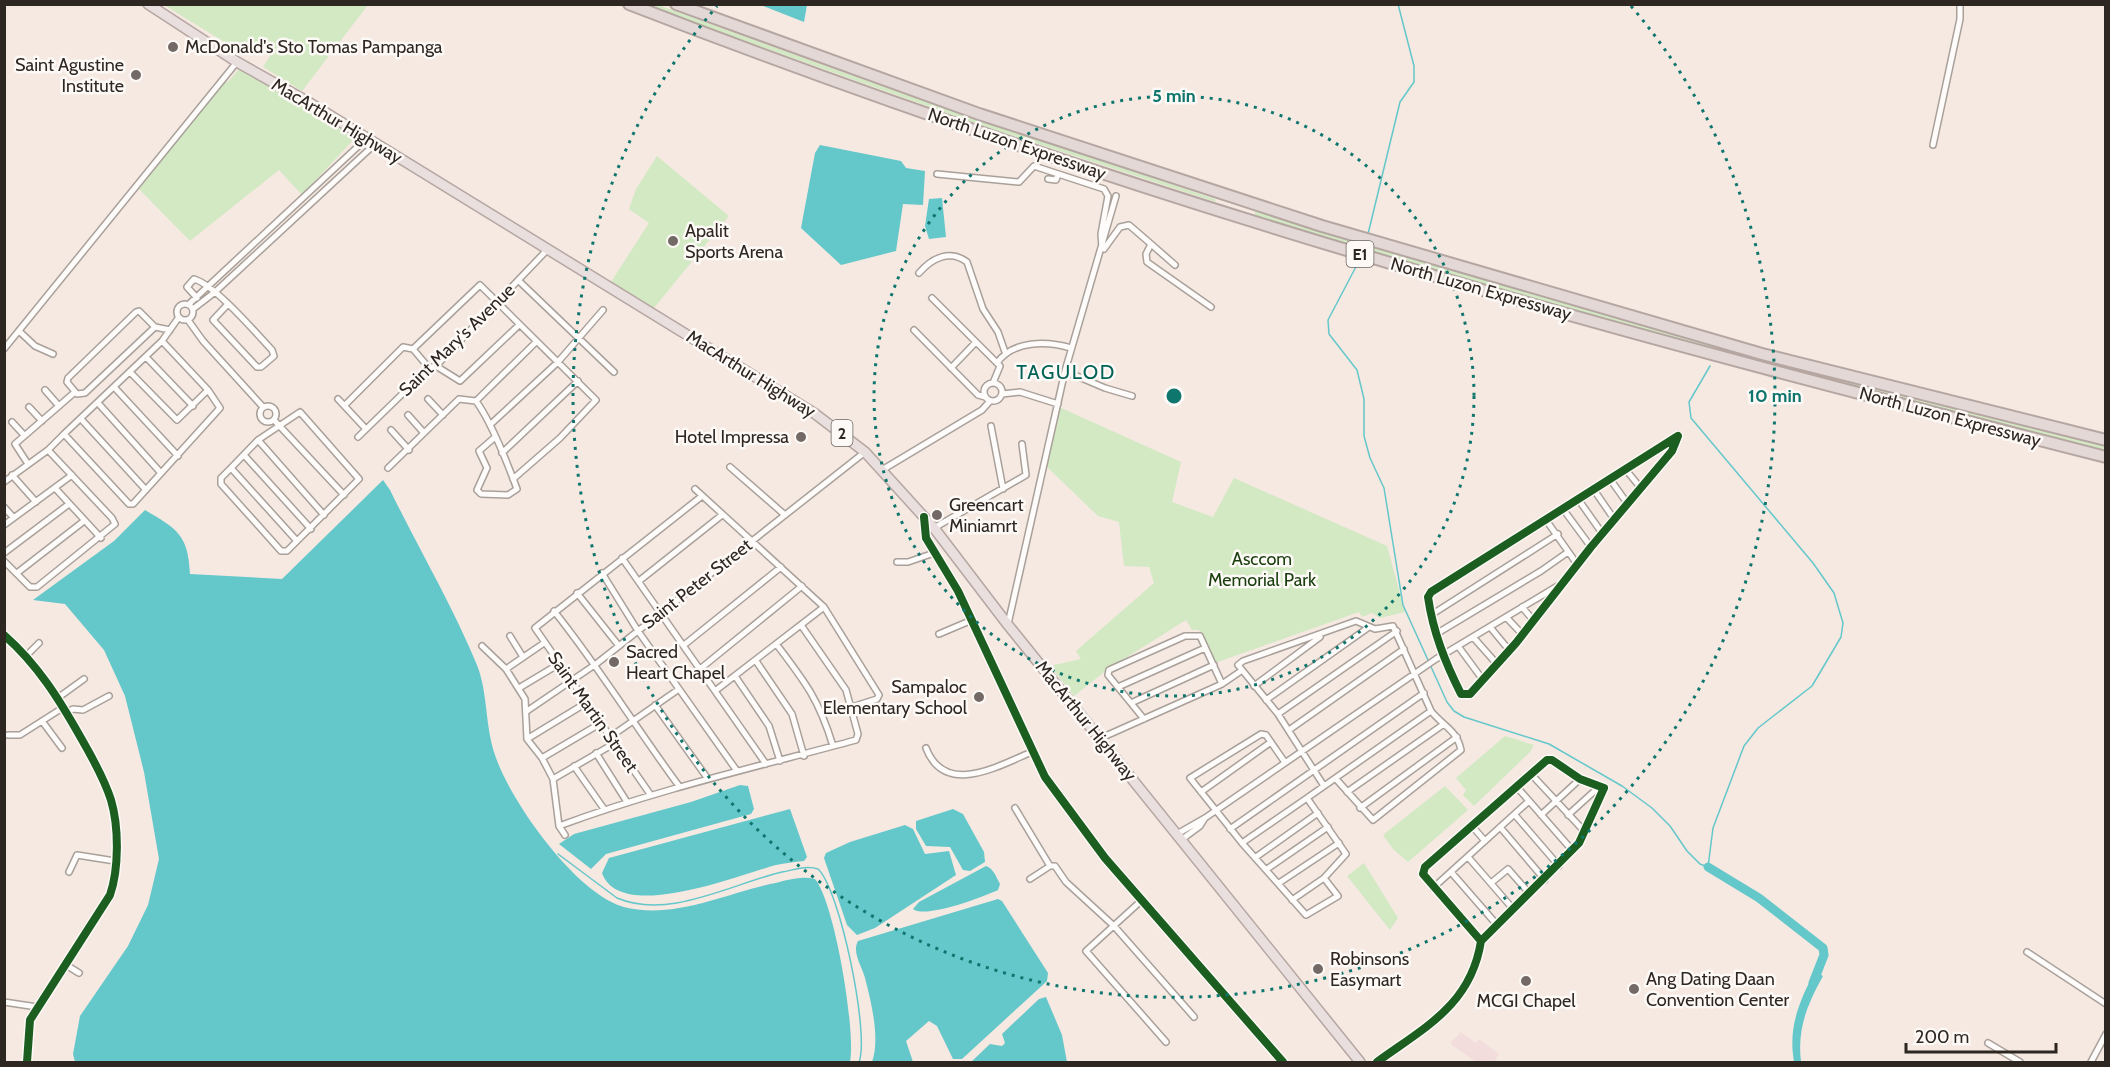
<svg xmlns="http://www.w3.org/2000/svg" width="2110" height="1067" font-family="Cabin,sans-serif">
  <rect width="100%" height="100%" fill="#f5e9e2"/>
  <path fill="#f2dddc" d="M1461,1032L1476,1043L1479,1039L1499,1054L1495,1060L1498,1062H1476L1452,1045L1451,1042Z"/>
  <path fill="#d2e9c3" d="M164,5H163H368L302,91L263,67L270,56L256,46L247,56Z
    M645,5H658L884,87L1215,199L1216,202L980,125Z
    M240,68L355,138L302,195L279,170L190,241L139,189L225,80L228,82Z
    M657,156L729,216L654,308L611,282L649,223L629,209L636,189Z
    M1255,211L1581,308L2105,447V452C1820,378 1536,304 1255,216Z
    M1059,407L1181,462L1172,502L1213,517L1234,478L1387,546L1405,612L1380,618L1372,613L1362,617L1359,612L1215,663L1199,630H1192L1186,620L1108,669L1074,696L1050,666L1081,659L1076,651L1154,583L1149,567L1124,566L1119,522L1098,516L1045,465Z
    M1505,736L1534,745L1530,752L1474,806L1463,795L1466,790L1456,778Z
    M1445,786L1468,810L1408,862L1393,849L1383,835Z
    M1364,863L1398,918L1390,930L1347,876Z"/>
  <path fill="#64c7ca" d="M761,5H807L804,22Z
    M820,145L901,161L906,168L925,171L923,205L903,204L896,251L841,265L801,228L815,153Z
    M942,198L946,237L929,239L925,226L929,199Z
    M383,480L390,490C418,547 453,607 477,665C488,693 485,726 495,755C510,801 578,898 628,908C675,918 726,894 770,884C785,881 800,875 815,879C835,903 856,1031 850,1062H75L73,1054L80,1016L128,946L148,905L159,859L144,772L125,696L104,650L65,604L33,600L114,541L145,510C177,529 188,534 190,574L282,579Z
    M740,785L748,786L754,809L751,814L606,854L591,869L559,844L574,834L691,802Z
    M790,809L807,857L804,861C794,862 785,863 776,865C741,874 620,924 602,873L609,858Z
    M953,809L963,814L984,852L985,862L970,871L963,870L950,847L926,846L916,829V821Z
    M905,825L913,829L925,854L949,851L956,875L875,928L857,935L847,925L824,858L826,853L850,842Z
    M986,866C994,869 996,877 1000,884L998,890C983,897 925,919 913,909L919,902Z
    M998,899L1002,901L1048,973L1047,981L962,1059H953L937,1026L929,1021L906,1041L913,1062H872C880,1040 872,1005 866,982C864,969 851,953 858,941Z
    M1815,971L1823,976C1807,1005 1797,1029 1801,1062H1794C1788,1027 1799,1002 1815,971Z
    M1046,997L1062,1035L1067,1062H971L990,1044L1002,1046L1005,1043L1002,1034L1039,999Z"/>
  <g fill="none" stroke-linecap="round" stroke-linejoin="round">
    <path stroke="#64c7ca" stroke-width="1.5" d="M1368,234L1400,102L1414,82V66L1398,4
      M1359,261L1328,320L1329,334L1357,370L1364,399V436L1370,458L1384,488L1403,605L1447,702L1454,711L1464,717L1549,744L1622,786L1652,808L1670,826L1687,851L1700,864L1708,867L1713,828L1744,746L1758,728L1812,686L1841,637L1843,623L1834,593L1813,563L1691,418L1689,402L1710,366
      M558,854L617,898C669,920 731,884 782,872C794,870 806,865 818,869C840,889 870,1035 859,1062"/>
    <path stroke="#64c7ca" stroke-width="9" d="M1708,867L1759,898L1823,948L1824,955L1813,983"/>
    <g stroke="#a9a09a" stroke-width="8">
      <path id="minor" d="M1933,145L1960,19V4
        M937,174L1019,182L1034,166L1104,189L1108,196L1101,234L1102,248
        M1048,179L1056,180L1058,174
        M1151,244L1175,265
        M1104,249L1120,227L1129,225L1151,244L1146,254L1147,262L1211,307
        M919,273C932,258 950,249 967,262L983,309L998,332L1005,352
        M519,281L614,372
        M197,298L187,287L194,279C215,285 255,332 272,350L274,356L261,367H257L213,320L228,304
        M932,298L1000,366L993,383
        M177 312a8 8 0 1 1 16 0a8 8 0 1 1-16 0Z
        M189,304L367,138
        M193,309L215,292L375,144
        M188,320L203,341L263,407
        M155,327L139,311L136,312L68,378L67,382L77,394L85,393L155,327L170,330
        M914,330L978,395L985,397
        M19,331L35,346L53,354
        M162,341L208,390L220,408L133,504H129L64,434L162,341L179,317
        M4,349L237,62
        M413,349L429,368
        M146,357L193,406
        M997,363C1013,340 1047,341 1071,348
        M436,366L460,381L519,325
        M951,368L976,342
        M1065,371L1105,388L1132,396
        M130,372L177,420L208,390
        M984 392a9 9 0 1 1 18 0a9 9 0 1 1-18 0Z
        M115,388L178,456
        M45,390L59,406
        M1002,394L1020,392L1058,404
        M338,399L365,428
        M428,399L443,415
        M476,401C492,423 507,462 517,489L508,495L481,494L477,490L487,468L479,451L494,438
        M98,403L161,473
        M345,405L403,347L413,349L480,285L596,400L560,438L513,479
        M260 414a8 8 0 1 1 16 0a8 8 0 1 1-16 0Z
        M29,407L42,421
        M300,412L359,479L297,541L231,468L258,440Z
        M408,415L424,433
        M81,419L146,490
        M274,420L344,495
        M12,422L24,435
        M492,423L558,362L603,310
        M991,426L1003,489
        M391,430L409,450
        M1678,436L1672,451L1591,547L1516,643L1470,694H1461C1445,662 1433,632 1428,597L1431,592Z
        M358,437L429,368L436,366L548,249
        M258,440L324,515
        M502,453L578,381
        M244,455L311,529
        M28,464L15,444L75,392
        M730,467L785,515
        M231,468L221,478V484L281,551H287L297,541
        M388,468L459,399L476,401L536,342
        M882,470L982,410L990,401
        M1626,470L1640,487
        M12,475L36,502
        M1610,479L1627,503
        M4,482L48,450
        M55,488L101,538
        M695,489L824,607L879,695L877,699L852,707
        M1594,490L1614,519
        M1578,499L1602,533
        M4,507L13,517
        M1563,509L1591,547
        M924,519L926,538L958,591L1045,777L1105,858L1283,1062
        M1546,520L1577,564
        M4,525L72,475
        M934,528L1026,475L1022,444
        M4,553L69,504
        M622,558L766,764
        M4,561L30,587H37L115,524L112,518L48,450L64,434
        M897,562H908L934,553
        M17,573L84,521
        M602,573L638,631L737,771
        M639,581L722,515
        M577,593L619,646
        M1522,607L1534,621
        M554,611C599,667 636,728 679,786
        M1431,615L1558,534
        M1506,617L1522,634
        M1008,624L1065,371L1116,196
        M1490,627L1509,650
        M939,634L972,620
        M1436,634L1541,571L1568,552
        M4,635C38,665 59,699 81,738C92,757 104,778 111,800C119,827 119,869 110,895L30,1020L27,1062
        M510,636L523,657
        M1473,637L1496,663
        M684,645L781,567
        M777,645C806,683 819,700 833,746
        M482,646L506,669L525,699L527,739L542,758L553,779L559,826L565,835
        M1458,646L1483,680
        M26,656L39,643
        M756,661L792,714L804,756
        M506,669L544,643
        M700,669L802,586
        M735,676L769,726L780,761
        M1254,686L1320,637
        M1118,687L1205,648
        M519,688L559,664
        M715,691L824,607
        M59,697L84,679
        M1266,700L1369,627
        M1131,703L1214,665
        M655,705L708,779
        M527,711L596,664L865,452
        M67,712L73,709L83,710L109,696
        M1278,714L1397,631
        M1144,719L1108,675L1109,670L1185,636H1200L1222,684
        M42,721L62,748
        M1289,730L1404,649
        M8,735H20L64,707
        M610,737L679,689
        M1101,738L1222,684L1241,671
        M527,739L586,703
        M926,748C945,798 1000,765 1034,751
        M596,753L627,802
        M542,758L601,723
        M1284,761L1266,735L1261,734L1190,778L1242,843L1306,915L1338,896L1324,878L1346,854L1307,798L1431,711
        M574,766L604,809
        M1531,774L1585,832
        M553,779L615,743
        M1324,786L1278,714L1238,665L1243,661L1356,621L1375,629L1393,626L1431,711C1443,726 1457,730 1461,750L1373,820L1336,779
        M1516,786L1572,850
        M1201,792L1271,742
        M1347,792L1444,724
        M650,794L535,628L702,496
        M1015,808L1050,866
        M1360,808L1457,737
        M1515,815L1559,866
        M1541,815L1580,779
        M1568,815L1599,787
        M559,826C656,790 756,767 856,740L858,734L846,690L801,625
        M1472,826L1485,841
        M1500,827L1545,880
        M1230,829L1424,693
        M1177,834L1205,818L1436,659L1561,584
        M1181,840L1200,826L1205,818
        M1242,843L1307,798
        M1256,857L1318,813
        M1468,857L1514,910
        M1267,869L1328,827
        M69,872L77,855L115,861
        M1451,872L1498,926
        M1030,879L1050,866H1055L1066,882L1114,926L1194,1017
        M1279,883L1339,843
        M1491,883L1508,869L1530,894
        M1433,888L1529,801
        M1142,900L1086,951L1166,1042
        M1292,900L1324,878
        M2027,952L2106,1004
        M66,965L79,973
        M4,1002L37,1007
        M1988,1043L2020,1062
        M1377,1062C1425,1027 1471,1005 1481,941L1579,843L1604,788L1580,779L1552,760H1547L1425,867L1423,874L1481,941
        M2091,1062L2106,1034"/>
    </g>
    <g stroke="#b6a6a2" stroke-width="12">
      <path id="trunk" d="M148,4L237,62L310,103L814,413L865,452L934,528L1008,625L1360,1062"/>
    </g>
    <g stroke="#b6a6a2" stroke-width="14">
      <path id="motorway" d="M629,4C892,106 1160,196 1431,275C1654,341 1880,399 2106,457
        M676,4L979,114L1322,226L1762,354L2106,440"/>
    </g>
    <use href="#minor" stroke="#fefcfb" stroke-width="5"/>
    <use href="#trunk" stroke="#e8dfde" stroke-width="9"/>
    <use href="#motorway" stroke="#e3d8d6" stroke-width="10"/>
    <g stroke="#fdf9f6" stroke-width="11">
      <path id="cycleway" d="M1678,436L1672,451L1591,547L1516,643L1470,694H1461C1445,662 1433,632 1428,597L1431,592Z
        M924,517L926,538L958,591L1045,777L1105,858L1283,1062
        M4,635C38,665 59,699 81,738C92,757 104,778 111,800C119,827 119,869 110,895L30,1020L27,1062
        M1377,1062C1425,1027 1471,1005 1481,941L1579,843L1604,788L1580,779L1552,760H1547L1425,867L1423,874L1481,941"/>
    </g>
    <use href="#cycleway" stroke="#1b5e20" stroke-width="8"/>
  </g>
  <g fill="none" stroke="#0f766e" stroke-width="3" stroke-dasharray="3 6">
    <circle cx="1174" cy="396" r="300"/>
    <path d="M1631 6A601 601 0 1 1 717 6"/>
  </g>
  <g fill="#746a65" stroke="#fdf9f6" stroke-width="2">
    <circle cx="173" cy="47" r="6"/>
    <circle cx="136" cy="75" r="6"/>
    <circle cx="673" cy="241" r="6"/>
    <circle cx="801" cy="437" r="6"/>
    <circle cx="937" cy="515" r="6"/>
    <circle cx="614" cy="662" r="6"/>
    <circle cx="979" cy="697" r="6"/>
    <circle cx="1318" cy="969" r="6"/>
    <circle cx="1526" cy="981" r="6"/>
    <circle cx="1634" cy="989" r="6"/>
  </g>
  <g text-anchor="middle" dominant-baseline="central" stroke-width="5" stroke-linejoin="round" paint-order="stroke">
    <g fill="#fdf9f6" stroke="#6c6561" stroke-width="1.5">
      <rect x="1346.5" y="241" width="27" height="26" rx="4.5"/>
      <rect x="831.5" y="420" width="21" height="26" rx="4.5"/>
    </g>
    <g font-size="16" font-weight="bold" fill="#2e2621">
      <text x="1360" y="254">E1</text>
      <text x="842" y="433">2</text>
    </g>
    <g font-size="18" fill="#2e2621" stroke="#fdf9f6" text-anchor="start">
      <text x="185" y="47">McDonald's Sto Tomas Pampanga</text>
      <text x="124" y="65" text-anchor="end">Saint Agustine<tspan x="124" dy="21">Institute</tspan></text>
      <text x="685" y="231">Apalit<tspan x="685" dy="21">Sports Arena</tspan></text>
      <text x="789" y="437" text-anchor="end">Hotel Impressa</text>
      <text x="949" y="505">Greencart<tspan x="949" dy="21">Miniamrt</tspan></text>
      <text x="626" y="652">Sacred<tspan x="626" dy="21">Heart Chapel</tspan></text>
      <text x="967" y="687" text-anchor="end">Sampaloc<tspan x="967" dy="21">Elementary School</tspan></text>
      <text x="1330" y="959">Robinsons<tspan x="1330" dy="21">Easymart</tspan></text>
      <text x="1646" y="979">Ang Dating Daan<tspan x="1646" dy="21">Convention Center</tspan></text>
      <text x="1526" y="1001" text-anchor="middle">MCGI Chapel</text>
    </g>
    <g font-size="18" fill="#2e2621" stroke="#fdf9f6">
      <text transform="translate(337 121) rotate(31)">MacArthur Highway</text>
      <text transform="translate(1017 144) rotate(19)">North Luzon Expressway</text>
      <text transform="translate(1481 289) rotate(16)">North Luzon Expressway</text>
      <text transform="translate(457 340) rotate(-44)">Saint Mary's Avenue</text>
      <text transform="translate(751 374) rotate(32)">MacArthur Highway</text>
      <text transform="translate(1950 417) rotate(15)">North Luzon Expressway</text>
      <text transform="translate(697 584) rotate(-38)">Saint Peter Street</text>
      <text transform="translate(593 712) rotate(55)">Saint Martin Street</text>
      <text transform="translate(1086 721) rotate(51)">MacArthur Highway</text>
    </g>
    <g font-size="18" fill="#193e0e" stroke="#fdf9f6">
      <text x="1262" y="559">Asccom<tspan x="1262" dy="21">Memorial Park</tspan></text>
    </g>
    <g font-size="20" letter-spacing="1.5" fill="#006256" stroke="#fdf9f6">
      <text x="1066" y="372">TAGULOD</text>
    </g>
  </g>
  <circle cx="1174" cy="396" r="9" fill="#0f766e" stroke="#fdf9f6" stroke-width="3"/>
  <g font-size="18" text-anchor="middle" font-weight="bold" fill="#0f766e" stroke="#fdf9f6" stroke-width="5" stroke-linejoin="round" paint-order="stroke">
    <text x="1174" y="102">5 min</text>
    <text x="1775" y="402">10 min</text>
  </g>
  <rect width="2110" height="1067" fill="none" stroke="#2e2621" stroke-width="12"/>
  <path d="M1906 1043v9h150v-9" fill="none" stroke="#2e2621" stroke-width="3"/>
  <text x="1915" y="1043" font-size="18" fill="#2e2621" stroke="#fdf9f6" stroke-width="4.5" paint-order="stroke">200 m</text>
</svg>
